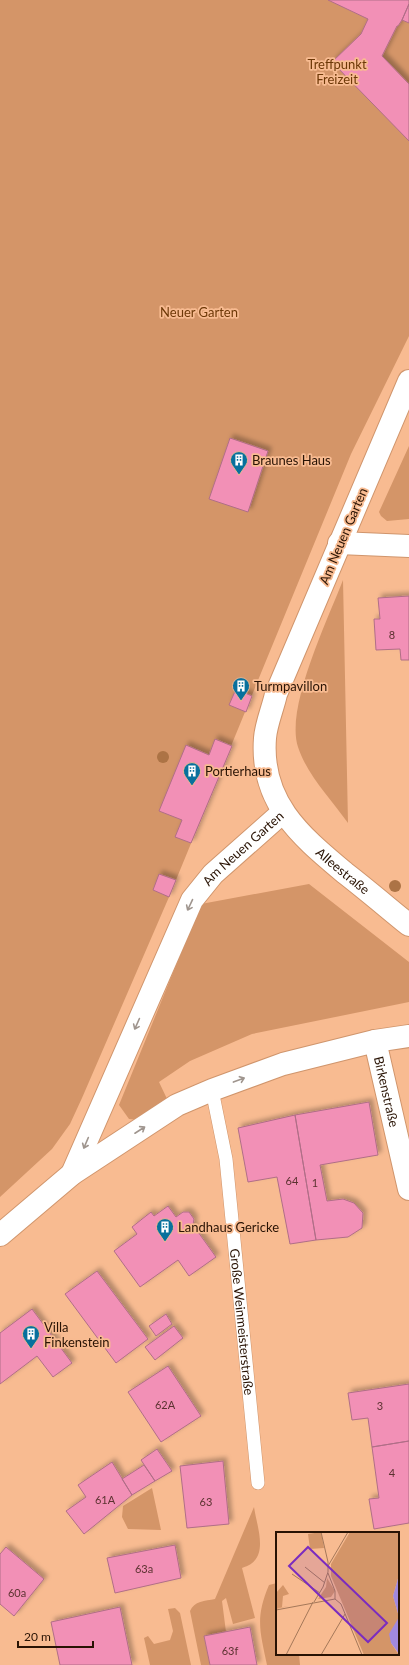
<svg xmlns="http://www.w3.org/2000/svg" width="409" height="1665" font-family="Lato,sans-serif">
  <defs>
    <filter id="shadow"><feDropShadow dx="3.5" dy="-3.5" stdDeviation="2" flood-color="#0004"/></filter>
  </defs>
  <rect width="100%" height="100%" fill="#f8bb91"/>
  <path fill="#d49568" d="M0,0H409V336L351,454L169,897L82,1098L70,1124L52,1149L0,1197Z
    M409,446V519L387,521L381,516L379,512Z
    M343,580L348,823C331,799 307,775 298,747C285,708 328,619 343,580Z
    M309,884L409,962V1002L252,1034L190,1061L159,1082L168,1101L140,1120L129,1119L119,1105L201,904Z
    M152,1488L161,1530L128,1529L122,1517L123,1506Z
    M254,1507C257,1528 271,1560 242,1568L255,1618L233,1624L226,1598L222,1601L226,1632L204,1636L210,1665H201L190,1611C194,1601 205,1601 215,1599Z
    M277,1583V1654H299L300,1665H267C260,1631 255,1618 269,1585Z
    M175,1608L180,1613L191,1665H150L144,1638L148,1636L154,1644L170,1640L173,1631L168,1609Z"/>
  <path fill="#f290b6" stroke="#b06e87" filter="url(#shadow)" d="M328,0H409V4L402,20L398,26H397L382,56L409,84V141L332,62L361,34L368,19Z
    M409,4V23L402,20Z
    M230,438L268,451L248,512L209,499Z
    M409,596V660H401L400,649L376,650L374,619H380L378,598Z
    M236,689L252,696L246,712L229,705Z
    M215,739L232,746L191,843L175,837L182,820L159,811L186,745L209,755Z
    M159,874L176,880L169,897L153,890Z
    M369,1102L378,1155L320,1165L327,1201L343,1199L354,1203L363,1213L362,1228L348,1237L316,1240L295,1115Z
    M295,1115L316,1240L290,1244L277,1177L248,1182L238,1128Z
    M168,1206L176,1217L183,1212H189L194,1219L193,1225L216,1257L189,1276L178,1260L140,1287L114,1251L137,1234L132,1227L151,1212L154,1216Z
    M97,1271L148,1339L116,1363L65,1294Z
    M32,1309L72,1363L53,1377L37,1356L0,1384V1333Z
    M166,1314L172,1324L156,1336L149,1326Z
    M174,1326L183,1338L155,1360L145,1347Z
    M168,1366L201,1416L161,1442L128,1392Z
    M409,1384V1441L372,1447L368,1418L352,1420L348,1393Z
    M409,1441V1523L374,1529L369,1499L379,1498L372,1447Z
    M157,1449L172,1471L155,1481L141,1460Z
    M223,1461L229,1524L187,1528L180,1466Z
    M112,1462L132,1495L84,1534L66,1511L86,1497L78,1485Z
    M144,1465L155,1481L132,1495L122,1479Z
    M175,1545L181,1578L115,1593L107,1558Z
    M6,1547L44,1579L14,1616L0,1604V1554Z
    M120,1607L132,1665H60L51,1622Z
    M250,1627L257,1665H210L204,1636Z"/>
  <g fill="none" stroke-linecap="round" stroke-linejoin="round">
    <g stroke="#d0956c" stroke-width="14">
      <g id="service">
        <path id="s1" d="M212,1090L226,1159L258,1483"/>
      </g>
    </g>
    <g stroke="#d0956c" stroke-width="24">
      <g id="minor">
        <path d="M339,543L409,546"/>
        <path id="s2" d="M375,1041L409,1189"/>
        <path id="s3" d="M72,1174L192,900L213,874L283,812"/>
        <path d="M0,1235L72,1174L177,1105L212,1090L283,1064L375,1041L409,1036"/>
      </g>
    </g>
    <g stroke="#d0956c" stroke-width="24">
      <g id="tertiary">
        <path id="s4" d="M409,381L276,694C273,708 266,724 265,738C260,803 301,836 345,873C367,890 388,908 409,925"/>
      </g>
    </g>
    <use href="#service" stroke="#fff" stroke-width="13"/>
    <use href="#minor" stroke="#fff" stroke-width="22"/>
    <use href="#tertiary" stroke="#fff" stroke-width="22"/>
  </g>
  <g fill="#ac7345">
    <circle cx="163" cy="757" r="6"/>
    <circle cx="395" cy="886" r="6"/>
  </g>
  <defs><path id="oneway-shaft" d="M-6 0H5M1.5-3L5.5 0L1.5 3" fill="none" stroke-width="1.6" stroke-linecap="round" stroke-linejoin="round"/></defs>
  <g stroke="#9f958e">
    <use href="#oneway-shaft" transform="translate(190 905) rotate(115)"/>
    <use href="#oneway-shaft" transform="translate(137 1024) rotate(114)"/>
    <use href="#oneway-shaft" transform="translate(239 1080) rotate(-20)"/>
    <use href="#oneway-shaft" transform="translate(140 1130) rotate(-33)"/>
    <use href="#oneway-shaft" transform="translate(86 1143) rotate(113)"/>
  </g>
  <defs>
    <g id="building-pin" transform="scale(0.9)"><path d="M0 17L-7.5 6A9.5 9.5 0 1 1 7.5 6Z" fill="#08709d" stroke="#f8bb91"/><path d="M-4-6H4V6H1V3H-1V6H-4ZM-2.5-4.3h1.7v1.8h-1.7ZM.8-4.3h1.7v1.8H.8ZM-2.5-1h1.7V.8h-1.7ZM.8-1h1.7V.8H.8Z" fill="#fff"/></g>
  </defs>
  <g fill-rule="evenodd">
    <use href="#building-pin" x="239" y="460"/>
    <use href="#building-pin" x="241" y="686"/>
    <use href="#building-pin" x="192" y="771"/>
    <use href="#building-pin" x="165" y="1227"/>
    <use href="#building-pin" x="31" y="1334"/>
  </g>
  <g text-anchor="middle" dominant-baseline="central" stroke-width="3.5" stroke-linejoin="round" paint-order="stroke">
    <g font-size="11" fill="#5b3230">
      <text x="392" y="634">8</text>
      <text x="292" y="1180">64</text>
      <text x="315" y="1182">1</text>
      <text x="165" y="1404">62A</text>
      <text x="380" y="1405">3</text>
      <text x="392" y="1472">4</text>
      <text x="105" y="1499">61A</text>
      <text x="206" y="1501">63</text>
      <text x="144" y="1568">63a</text>
      <text x="17" y="1592">60a</text>
      <text x="230" y="1650">63f</text>
    </g>
    <g font-size="13" fill="#6d3807" stroke="#f8bb91">
      <text x="337" y="64">Treffpunkt<tspan x="337" dy="15">Freizeit</tspan></text>
      <text x="199" y="312">Neuer Garten</text>
    </g>
    <g font-size="13" fill="#291304" stroke="#f8bb91" text-anchor="start">
      <text x="252" y="460">Braunes Haus</text>
      <text x="254" y="686">Turmpavillon</text>
      <text x="205" y="771">Portierhaus</text>
      <text x="178" y="1227">Landhaus Gericke</text>
      <text x="44" y="1327">Villa<tspan x="44" dy="15">Finkenstein</tspan></text>
    </g>
    <g font-size="13" fill="#291304" stroke="#f8bb91">
      <text transform="translate(343 536) rotate(-67)">Am Neuen Garten</text>
      <text stroke="none"><textPath href="#s3" startOffset="372">Am Neuen Garten</textPath></text>
      <text stroke="none"><textPath href="#s4" startOffset="547">Alleestraße</textPath></text>
      <text stroke="none"><textPath href="#s2" startOffset="52">Birkenstraße</textPath></text>
      <text stroke="none"><textPath href="#s1" startOffset="234">Große Weinmeisterstraße</textPath></text>
    </g>
  </g>
  <g transform="translate(276 1532)">
    <rect width="123" height="123" fill="#f8bb91"/>
    <path d="M45,0L48,16L34,17L32,2ZM74,0H123V43L117,64L123,85L115,111L123,123H88L55,44V32ZM51,46L59,59L55,65L42,67L50,55ZM7,53L13,62L7,64L6,75L2,76L13,74L0,77V61Z" fill="#d49568"/>
    <path d="M123,43V122L115,111L113,102L123,85L117,64Z" fill="#a189e0"/>
    <path fill="none" stroke="#a57859" stroke-width="1" d="M52,34L72,0M29,35L49,51M52,41L59,59V67M16,42L44,61M59,67L65,72L86,123M38,70L47,55L52,40V30L45,0M0,78L59,67M10,123L37,70M45,123L69,82"/>
    <path fill="#7b2cbf" fill-opacity="0.15" stroke="#7b2cbf" stroke-width="2" d="M32,15L111,91L92,110L13,34Z"/>
    <rect width="123" height="123" fill="none" stroke="#291304" stroke-width="2"/>
  </g>
  <path d="M18 1641v6h75v-6" fill="none" stroke="#291304" stroke-width="2"/>
  <text x="24" y="1641" font-size="12" fill="#291304" stroke="#f8bb91" stroke-width="3" paint-order="stroke">20 m</text>
</svg>
